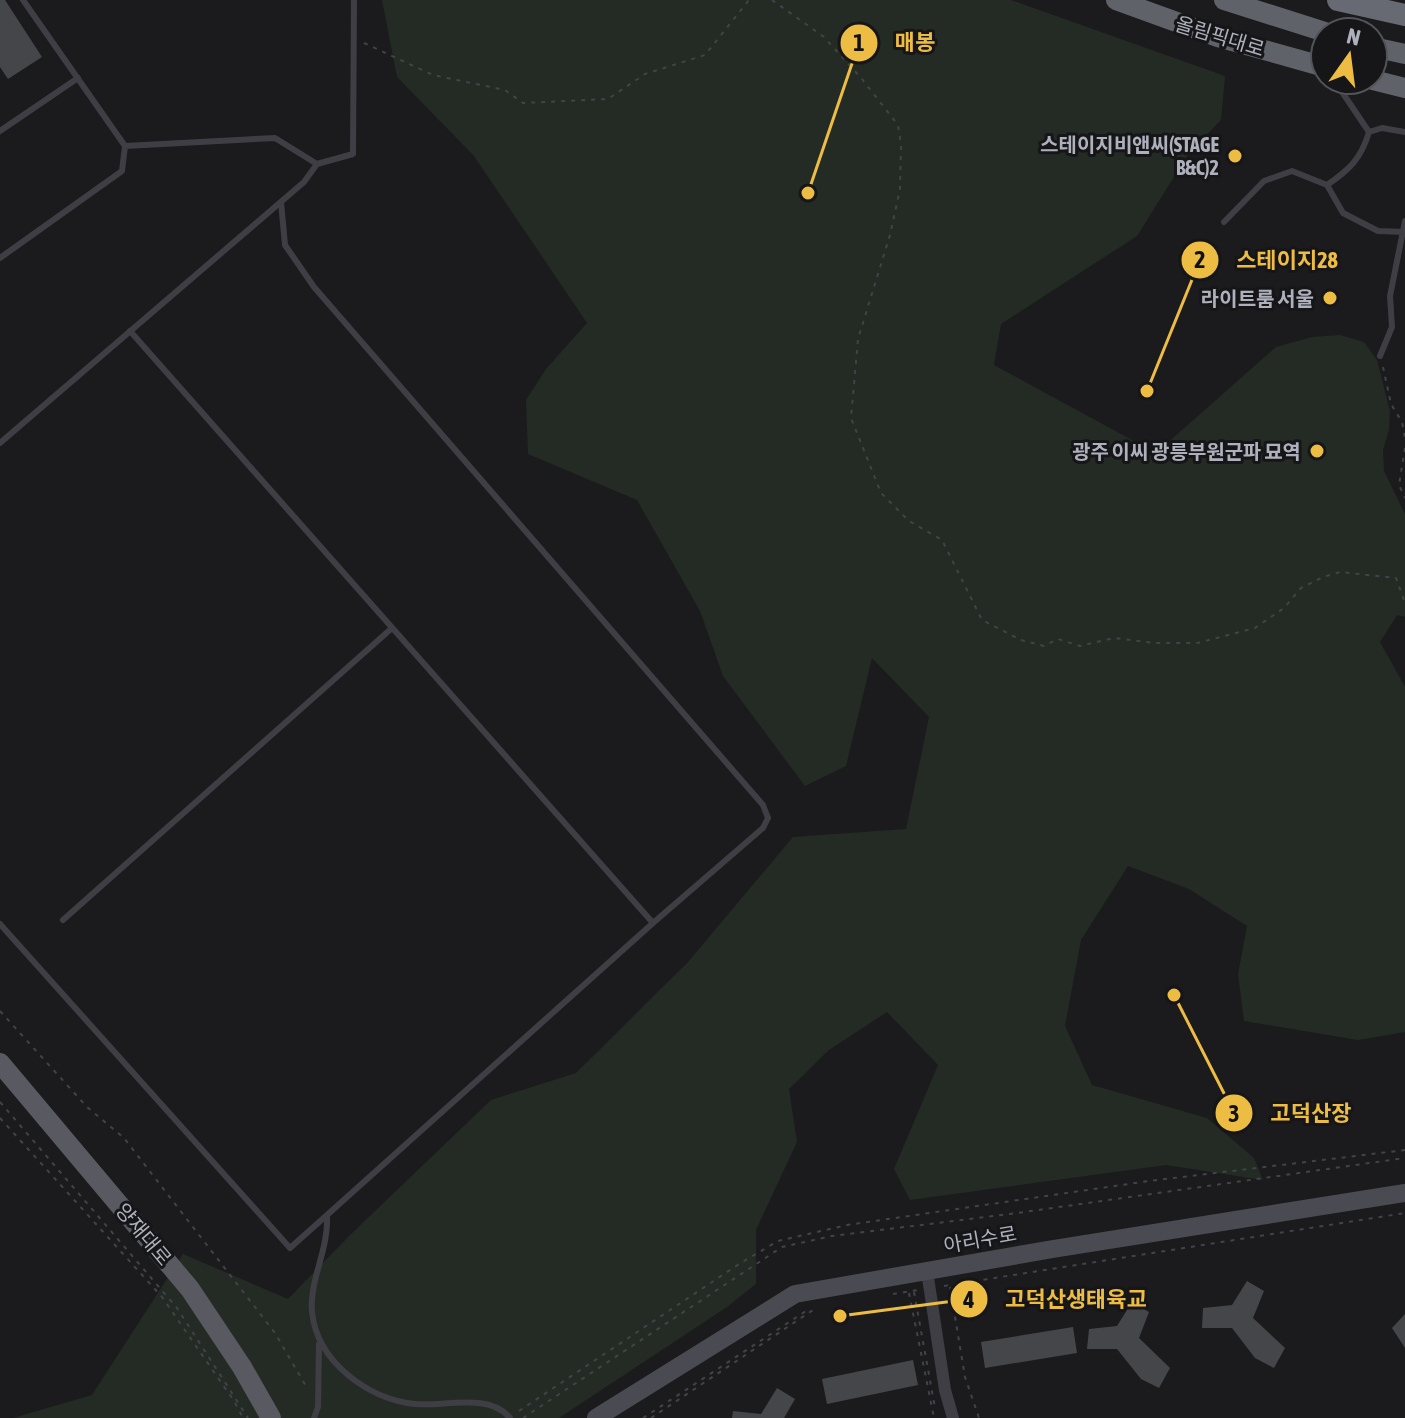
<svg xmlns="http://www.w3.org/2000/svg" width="1405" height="1418" font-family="'Asap Condensed','Noto Sans KR',sans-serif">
  <rect width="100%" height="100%" fill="#1b1b1d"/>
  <path fill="#232b24" d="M382,0H1011L1225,76L1221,120L1189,153L1137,236L1001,324L994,365L1156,453L1276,347L1312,337L1340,335L1364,342L1377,360L1390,411L1389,430L1383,450L1384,471L1405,514V617L1397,615L1380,642L1405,687V1032L1358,1040L1244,1021L1238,974L1247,926L1189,889L1128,866L1081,940L1065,1026L1092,1085L1207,1118L1254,1158L1263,1180L1166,1165L910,1200L894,1169L938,1065L887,1012L829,1050L789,1089L797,1142L756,1230V1284L727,1307L559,1418H13L92,1395L183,1254L288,1299L350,1235L491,1100L576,1073L688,962L793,837L906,829L929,717L872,658L846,766L805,786L723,676L700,611L637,500L528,454L526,400L546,369L587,323L474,156L397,77Z"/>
  <path fill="#45464a" d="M0,0H5L42,57L8,79L0,67Z
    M1247,1281L1264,1291L1253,1318L1285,1348L1274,1368L1255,1358L1232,1328H1202L1203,1308L1232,1305Z
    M1132,1302L1149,1312L1139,1338L1170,1368L1159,1388L1141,1379L1117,1349H1087L1089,1329L1117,1326Z
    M1405,1314V1348L1392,1328Z
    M1073,1327L1077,1353L985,1368L981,1342Z
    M913,1360L918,1385L827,1404L822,1379Z
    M777,1388L795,1399L784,1418H732L733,1411L761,1414Z"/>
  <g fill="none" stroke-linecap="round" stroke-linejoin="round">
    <path stroke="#424349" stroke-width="2" stroke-dasharray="4 6" stroke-linecap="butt" d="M772,0L824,37L862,79L898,125L901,145L900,189L890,235L858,339L851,418L881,493L909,521L942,540L982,620L1021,640L1044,646L1058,639L1080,646L1114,638L1154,643H1197L1255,628L1284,608L1301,588L1323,577L1340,572L1396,578L1405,603
      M364,43L433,75L505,90L523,103L608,99L645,74L705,55L749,0
      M1383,367L1391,404L1402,422L1405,438
      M1405,448L1399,485L1405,498
      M0,1011L87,1107L124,1138L275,1333L307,1388
      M0,1102L177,1308L248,1418
      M0,1118L162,1297L234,1401L243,1418
      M944,1286L1405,1213
      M950,1287L965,1377L979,1418
      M914,1292L935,1408
      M909,1293L934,1418
      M893,1294L918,1290
      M519,1411L739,1264L778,1241L847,1225L1149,1181L1405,1150
      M523,1418L782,1247L832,1236L1010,1214L1405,1158
      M643,1418L809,1309
      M651,1418L816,1308"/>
    <path stroke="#3e3e44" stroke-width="6" d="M23,0L125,146L275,138L317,164L353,154L354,0
      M0,131L78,78
      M1369,132L1382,128L1405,132
      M1327,185C1349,170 1361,159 1369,132L1334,80
      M281,202L285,245L314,287L763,805L768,818L763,828L653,923
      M1224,222L1264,181L1292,171L1327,185L1343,213L1378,231L1405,232
      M0,258L122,171L125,146
      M130,331L653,923L327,1215C329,1250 309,1280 312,1312C317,1361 367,1399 415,1404C444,1407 489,1392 510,1418
      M1380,356L1392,327L1390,296L1405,221
      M0,443L304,182L317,164
      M63,920L392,628
      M0,924L290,1248L327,1215
      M314,1418L318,1407L319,1344"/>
    <path stroke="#3e3e44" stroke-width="12" d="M927,1271L945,1390L953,1418"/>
    <path stroke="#4a4b52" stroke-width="18" d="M596,1418L795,1294L1053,1249L1405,1193"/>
    <path stroke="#585961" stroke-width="20" d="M0,1063L190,1289L242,1367L271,1418"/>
    <path stroke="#60626a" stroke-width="20" d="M1116,0L1218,37L1325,67
      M1224,0L1325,32
      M1373,47L1405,54
      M1373,80L1405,88"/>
    <path stroke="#686a73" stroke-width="22" d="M1338,0L1405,15"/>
  </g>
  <g fill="#edbc43" stroke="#161618" stroke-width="3">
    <circle cx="1235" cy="156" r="8"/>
    <circle cx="1330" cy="298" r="8"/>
    <circle cx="1317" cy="451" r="8"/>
  </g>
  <g text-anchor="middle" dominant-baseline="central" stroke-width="6" stroke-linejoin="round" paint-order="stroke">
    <g font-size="20" fill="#aeb1bc" stroke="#161618">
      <text transform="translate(1220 36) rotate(17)">올림픽대로</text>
      <text transform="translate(144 1234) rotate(50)">양재대로</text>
      <text transform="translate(980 1239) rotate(-10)">아리수로</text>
    </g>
    <g font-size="20" font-weight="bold" fill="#aeb1bc" stroke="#161618" text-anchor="end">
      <text x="1219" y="144">스테이지비앤씨(STAGE<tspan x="1219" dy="23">B&amp;C)2</tspan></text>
      <text x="1314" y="298">라이트룸 서울</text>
      <text x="1301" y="451">광주 이씨 광릉부원군파 묘역</text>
    </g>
  </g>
  <path fill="none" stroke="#edbc43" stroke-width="3" d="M808 193L859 43M1147 391L1200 260M1174 995L1234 1113M840 1316L969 1299"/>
  <g fill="#edbc43" stroke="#161618" stroke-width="3">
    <circle cx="808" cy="193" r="8"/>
    <circle cx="1147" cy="391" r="8"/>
    <circle cx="1174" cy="995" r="8"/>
    <circle cx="840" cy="1316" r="8"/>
    <circle cx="859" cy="43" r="20"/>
    <circle cx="1200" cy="260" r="20"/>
    <circle cx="1234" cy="1113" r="20"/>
    <circle cx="969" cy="1299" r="20"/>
  </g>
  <g font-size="24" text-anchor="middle" font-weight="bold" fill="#111">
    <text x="859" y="51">1</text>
    <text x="1200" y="268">2</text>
    <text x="1234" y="1122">3</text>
    <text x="969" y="1308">4</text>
  </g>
  <g font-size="22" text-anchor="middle" font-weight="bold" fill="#edbc43" stroke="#161618" stroke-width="6" stroke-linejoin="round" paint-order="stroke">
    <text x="915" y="50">매봉</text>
    <text x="1287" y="268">스테이지28</text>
    <text x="1311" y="1121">고덕산장</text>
    <text x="1076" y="1307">고덕산생태육교</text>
  </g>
  <g transform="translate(1349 56) rotate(14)"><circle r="38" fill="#161618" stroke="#53545a" stroke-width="2"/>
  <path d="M0-6L14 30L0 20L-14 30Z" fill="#edbc43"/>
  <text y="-12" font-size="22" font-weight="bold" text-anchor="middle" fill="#aeb1bc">N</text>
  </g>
</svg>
